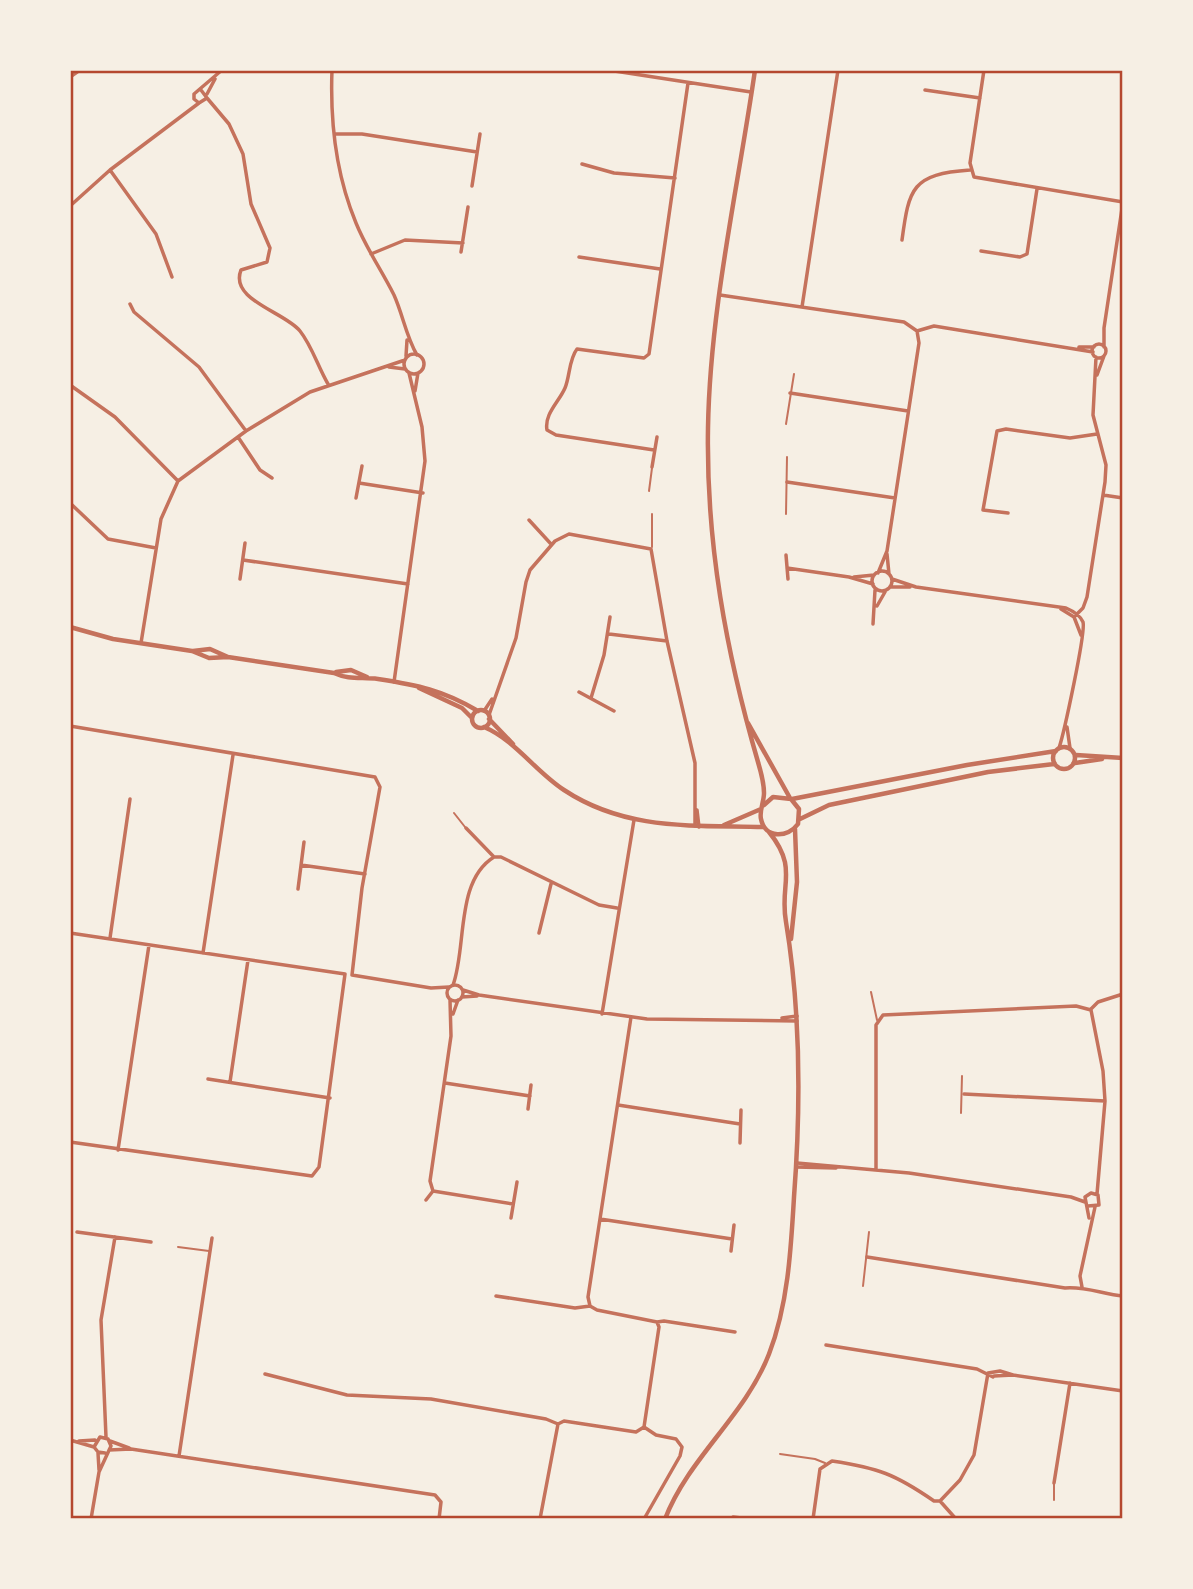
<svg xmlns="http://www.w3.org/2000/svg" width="1193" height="1589" font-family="'Golos Text',sans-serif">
  <rect width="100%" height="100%" fill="#f6efe4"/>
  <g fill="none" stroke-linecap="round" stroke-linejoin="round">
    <path stroke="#c5725c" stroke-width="2" d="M786,424L794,374
      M649,491L652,468
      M652,514V547
      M786,514L787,457
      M454,813L465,827
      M871,992L877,1020
      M961,1113L962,1076
      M178,1247L209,1251
      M863,1286L869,1232
      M780,1454L815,1459L825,1463
      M1054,1484V1500"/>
    <path stroke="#c5725c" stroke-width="3.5" d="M332,70C330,123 336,175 356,223C366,248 382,271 394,295C403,315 406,336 417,355
      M608,70L751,92
      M984,70L970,163L974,177L1123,202
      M70,77L80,70
      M201,90L207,98L199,103L194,99V94L222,70
      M925,90L980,98
      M207,94L215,79
      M207,98L229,124L243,154L251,204L270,248L267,262L241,270C229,300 285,312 300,331C312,346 318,367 328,384
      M334,134H362L477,152
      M582,164L614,173L675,178
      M110,170L156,234L172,277
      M472,186L480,134
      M70,206L110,170L199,103
      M902,240C909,188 912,174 970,170
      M981,251L1020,257L1027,254L1037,189
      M461,252L468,207
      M371,254L405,240L463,243
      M579,257L660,269
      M720,295L904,322L917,331L919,343L887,551L878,573
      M130,304L134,312L199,367L246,431
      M802,307L838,70
      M917,331L934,326L1093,352
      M1092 351a7 7 0 1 1 14 0a7 7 0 1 1-14 0Z
      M1079,347H1094
      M1104,347V328L1123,202
      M404 364a10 10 0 1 1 20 0a10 10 0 1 1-20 0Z
      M406,356L407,340
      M389,367L405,369
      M1097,375L1104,356
      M70,385L115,417L178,481
      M415,391L418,373
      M790,393L908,411
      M238,437L260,470L272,478
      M654,450L556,435L547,430C544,414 559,402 565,388C570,376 569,359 577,349L644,358L649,354L688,83
      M652,467L657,437
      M787,482L895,498
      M359,483L423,493
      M1103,495L1123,498
      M356,498L362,466
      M70,503L108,539L156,548
      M1008,513L983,510L997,431L1006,429L1070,438L1097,434
      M529,520L551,544
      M887,554L889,574
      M786,555L788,579
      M243,560L408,584
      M787,568L849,577L873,584
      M872 581a10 10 0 1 1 20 0a10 10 0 1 1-20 0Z
      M854,577L874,575
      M240,579L245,543
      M892,579L916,587L1066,608C1073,611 1080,615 1083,622C1086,632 1064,733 1059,748
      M890,587H910
      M877,606L885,592
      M1061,609L1074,617L1081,635
      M1074,617L1083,608L1087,597L1105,482L1106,465L1093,415L1096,357
      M873,624L875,590
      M609,634L667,641
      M141,643L161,519L178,481L246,431L310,392L405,360
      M394,682L425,461L422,427L409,373
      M579,692L614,711
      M591,698L604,655L610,617
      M484,711L492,699
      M489,715L516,638L526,582L530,570L555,541L569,534L651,549L667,641L695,763V826
      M70,726L375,777L380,787L362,888L352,975
      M1067,727L1070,748
      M697,810L699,827
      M466,828L494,857H501L599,905L617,908
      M301,865L365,874
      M298,889L304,842
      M70,933L345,974
      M539,933L551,884
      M110,938L130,799
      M203,953L233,755
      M352,975L431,988L449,987
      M447 993a8 8 0 1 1 16 0a8 8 0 1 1-16 0Z
      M453,985C467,947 455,881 494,857
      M463,990L479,995L647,1019L797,1021
      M462,997L477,996
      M1091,1009L1098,1002L1123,994
      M1091,1010L1103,1071L1105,1101L1097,1194
      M453,1014L458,1000
      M602,1014L634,820
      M782,1018L797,1016
      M208,1079L330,1098
      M230,1082L248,960
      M445,1083L530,1096
      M964,1094L1105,1101
      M618,1105L740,1124
      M528,1109L531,1085
      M70,1142L312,1176L319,1167L345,974
      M740,1143L741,1110
      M118,1150L149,945
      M797,1163L909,1173L1071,1197L1085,1202
      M796,1167L836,1168
      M876,1169V1025L883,1015L1076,1006L1091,1010
      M433,1191L513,1204
      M426,1200L433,1191L430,1181L451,1036L450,1000
      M1088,1206L1099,1205L1098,1195L1091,1193L1085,1197L1089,1218
      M511,1218L517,1182
      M600,1219L732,1239
      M77,1232L151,1242
      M731,1251L734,1225
      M867,1257L1065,1288C1084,1286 1103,1294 1123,1296
      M1082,1287L1080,1276L1095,1207
      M496,1296L575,1308L590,1306L597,1310L657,1322L664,1321L735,1332
      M590,1306L588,1297L631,1017
      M826,1345L977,1369L993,1377
      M265,1374L347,1395L431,1399L546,1419L558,1424
      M994,1376L1013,1375L1123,1391
      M106,1437L101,1320L115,1237
      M70,1440L94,1447
      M79,1441L95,1440
      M110,1441L129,1448
      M109,1450L131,1449L435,1495L441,1502L439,1519
      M98,1453L99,1470
      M179,1456L212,1238
      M1054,1483L1070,1383
      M940,1501L960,1480L974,1455L988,1373L1000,1371L1013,1375
      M940,1501L956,1519
      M733,1517L750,1519
      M91,1519L99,1472L111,1446L108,1439L100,1437L94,1447L98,1452L105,1453
      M540,1519L558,1424L564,1421L636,1432L644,1427L659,1327L657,1322
      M644,1519L680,1456L682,1447L676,1439L656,1435L644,1427
      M813,1519L820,1469L832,1461C878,1468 895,1474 934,1501H940"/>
    <path stroke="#c5725c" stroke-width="4.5" d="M755,70C738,188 710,308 708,428C706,543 726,652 758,762C761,772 764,783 764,793C764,802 759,811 761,819C765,839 788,838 798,824L799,809L791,799L773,797L764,805
      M70,627L113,639L192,651L209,658L228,657L334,673C349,680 361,677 378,679C417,685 443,690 478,711
      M193,651L210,649L228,657
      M336,672L351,670L367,677
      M419,688L462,708L472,718
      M472 719a9 9 0 1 1 18 0a9 9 0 1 1-18 0Z
      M489,719L513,744
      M748,723L790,798
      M484,727C515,740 536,772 564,790C626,831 693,825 763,827
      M1053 758a11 11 0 1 1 22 0a11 11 0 1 1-22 0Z
      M1076,755L1123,758
      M1075,763L1102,759
      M792,799L967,765L1056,751
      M800,819L829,805L988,772L1054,764
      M724,825L761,809
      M791,939L797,882L795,829
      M665,1519C689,1457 745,1416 769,1354C788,1305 791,1249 794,1197C801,1105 801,1013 786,922C779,884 799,869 769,832"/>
  </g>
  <rect width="1193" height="1589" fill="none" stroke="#f6efe4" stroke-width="144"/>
  <rect x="72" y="72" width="1049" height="1445" fill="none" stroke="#b5482f" stroke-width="2.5"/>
</svg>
